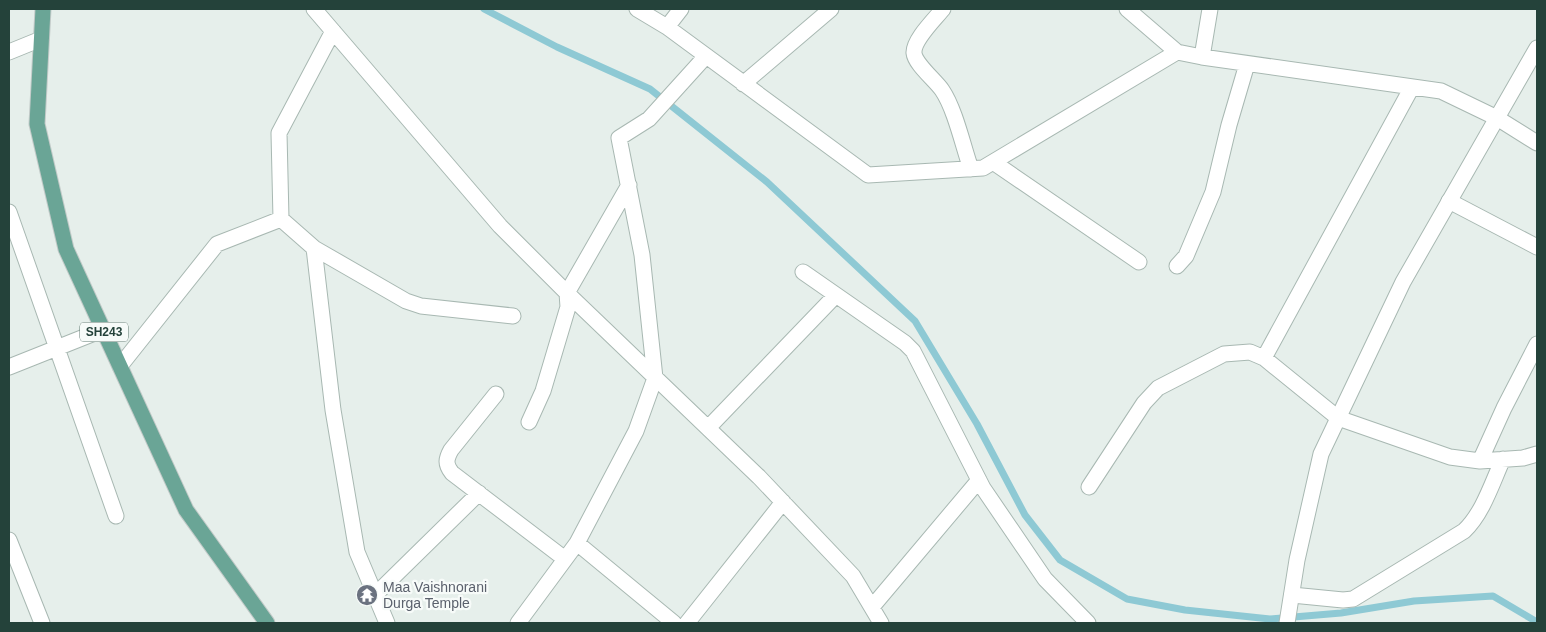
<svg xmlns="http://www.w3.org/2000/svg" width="1546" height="632" font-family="Arial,sans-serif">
  <rect width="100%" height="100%" fill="#e6efeb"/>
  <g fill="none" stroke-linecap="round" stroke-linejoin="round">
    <path stroke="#8ec9d4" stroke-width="7" d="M484,9L557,47L650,89L767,182L915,321L977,424L1025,515L1060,560L1127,599L1185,610L1270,619L1341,613L1414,601L1493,596L1537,622"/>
    <g stroke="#a8b8b2" stroke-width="17">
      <path id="minor" d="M314,9L500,226L567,293L759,477L853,576L881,623
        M637,9L667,27L868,175L983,168L1177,52
        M943,9C935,19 913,40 914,53C915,64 935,80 942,90C955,109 963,146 971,169
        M1127,9L1177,52L1202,57L1441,91L1497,118L1537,143
        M667,27L681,9
        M9,52L41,39
        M1202,57L1210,9
        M743,84L831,9
        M993,162L1139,262
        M1449,201L1537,247
        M9,212L116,516
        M281,219L279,133L333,31
        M314,248L406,301L421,306L513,316
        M1177,266L1186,256L1213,192L1229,125L1247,64
        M803,272L905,343L913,351L983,488L1045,579L1088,623
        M1264,358L1412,87
        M120,366L217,244L281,219L314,248L333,410L357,552L387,623
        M9,367L102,330
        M496,394L451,450C446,459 445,464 452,473L565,559
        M529,422L543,391L568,307L567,293L629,185
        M708,428L835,296
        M1480,461L1504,408L1537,344
        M1089,487L1144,403L1158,388L1224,354L1250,352L1264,358L1338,418L1450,457L1480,461L1523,458L1537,454
        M9,540L42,623
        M577,543L674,623
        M375,595L479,493
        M1292,595L1343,600L1353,599L1464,531C1483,513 1492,483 1503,459
        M872,607L979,480
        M518,623L577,543L636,431L655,378L642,255L619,138L649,119L706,56
        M687,623L783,502"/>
    </g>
    <g stroke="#a8b8b2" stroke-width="17">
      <path id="tertiary" d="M1287,623L1297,560L1321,454L1403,282L1537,48"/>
    </g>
    <g stroke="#c2cac8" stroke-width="17">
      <path id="primary" d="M43,9L37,124L66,249L186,510L267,623"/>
    </g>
    <use href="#minor" stroke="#fff" stroke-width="15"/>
    <use href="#tertiary" stroke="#fff" stroke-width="15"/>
    <use href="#primary" stroke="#6aa596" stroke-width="15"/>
  </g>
  <defs>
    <g id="temple-disc" transform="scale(1.125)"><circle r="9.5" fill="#6b7280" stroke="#f7fbf9"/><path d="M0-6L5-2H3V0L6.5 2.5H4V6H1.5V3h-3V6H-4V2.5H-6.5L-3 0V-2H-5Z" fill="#fff"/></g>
  </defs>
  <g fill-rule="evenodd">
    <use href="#temple-disc" x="367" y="595"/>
  </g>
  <g text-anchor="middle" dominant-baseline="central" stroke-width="4.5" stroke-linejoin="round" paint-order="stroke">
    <rect fill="#f7fbf9" stroke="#637a73" stroke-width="1" x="80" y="322.5" width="48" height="19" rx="4"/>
    <g font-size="12" font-weight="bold" fill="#24423a">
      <text x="104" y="332">SH243</text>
    </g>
    <g font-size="14" fill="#5b616d" stroke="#f7fbf9" text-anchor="start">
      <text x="383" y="587">Maa Vaishnorani<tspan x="383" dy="16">Durga Temple</tspan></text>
    </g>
  </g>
  <rect width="1546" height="632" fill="none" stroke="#24423a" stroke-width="20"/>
</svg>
